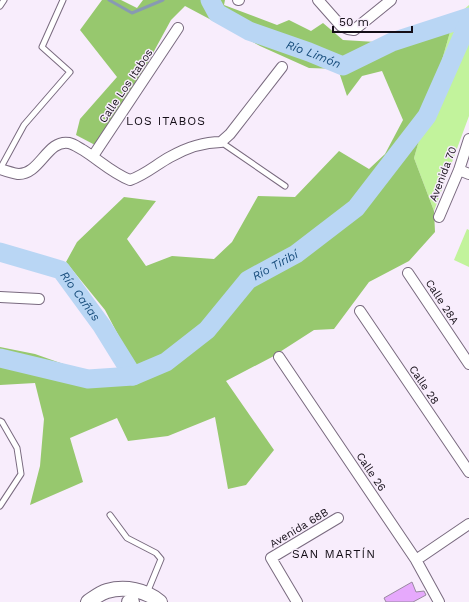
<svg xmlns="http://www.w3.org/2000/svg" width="469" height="602" font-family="'Work Sans',sans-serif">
  <rect width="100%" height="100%" fill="#f8edfc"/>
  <path fill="#c2f39c" d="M469,5V116L434,211L414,158L454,18Z
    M467,229L469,230V267L454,260Z"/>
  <path fill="#97c86e" d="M102,0H121L137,8L143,0H225L224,5L277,25L289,20L311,31L323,23L343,40L376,42L454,18L414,158L434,211L435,232L409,261L369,282L334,329L314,330L272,357L226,381L274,450L246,485L228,489L215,417L168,436L128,441L117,418L70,438L83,482L30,505L40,466L44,419L35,383L0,385V347L35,354L123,385L125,348L105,310L66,262L77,242L124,197L156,201L127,239L146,266L172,256L214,259L232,242L258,196L295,197L339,151L369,169L385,154L403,120L382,71L362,76L347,96L338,69L309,68L260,46L185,6L171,20L147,64L95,145L76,135L80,119L117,77L80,30Z"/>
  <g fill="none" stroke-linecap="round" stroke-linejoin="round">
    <path stroke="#889ab2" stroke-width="3" d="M109,0L132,13L163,0"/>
    <g stroke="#b9d6f4" stroke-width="19">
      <path id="s1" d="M210,0L217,13L249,31L309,52L343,66L392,42L469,17"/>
      <path id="s2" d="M0,252L61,270L102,326L133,376"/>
      <path id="s3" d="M0,358L88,379L133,376L166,362L207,330L248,280L296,254L356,208L427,116L469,21"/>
    </g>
  </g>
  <path fill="#e6a9fc" stroke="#9989a0" d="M412,582L416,592L424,591L426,595L413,602H386L384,598Z"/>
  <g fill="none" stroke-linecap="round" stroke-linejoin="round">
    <g stroke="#796a7f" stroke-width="7">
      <path id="service" d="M0,6L4,0
        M221,142L285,186
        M0,169L24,125L70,72L42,47L63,0
        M0,421L2,422L17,448L21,474L0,506
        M110,515L127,538L156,553L161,559L147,593"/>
    </g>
    <g stroke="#796a7f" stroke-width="12">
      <path id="minor" d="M238,0H239
        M318,0L341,26L348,29L354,30L391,0
        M93,156L178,28
        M0,169C6,171 12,173 18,174C40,175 47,139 69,143C74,144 79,148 83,150C99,160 112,173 130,180C145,175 157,164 170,157C186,148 203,142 221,142L230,134L282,67
        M459,170L469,174
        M439,217L459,170L469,139
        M408,273L469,364
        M0,297L39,299
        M360,311L469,472
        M279,357L416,560L439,602
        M416,560L469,524
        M297,602L271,558L338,518"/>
    </g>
    <g stroke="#796a7f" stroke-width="16">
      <path id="secondary" d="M88,602C94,598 100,593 107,591C125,586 146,590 160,602
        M129,602H132"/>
    </g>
    <use href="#service" stroke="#fff" stroke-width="5"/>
    <use href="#minor" stroke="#fff" stroke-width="10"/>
    <use href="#secondary" stroke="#fff" stroke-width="14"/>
  </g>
  <g text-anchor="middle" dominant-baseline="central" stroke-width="3" stroke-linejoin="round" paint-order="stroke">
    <g font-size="11" fill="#140e17" stroke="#f8edfc">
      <text transform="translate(126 86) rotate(-56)">Calle Los Itabos</text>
      <text transform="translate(443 174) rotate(-69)">Avenida 70</text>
      <text transform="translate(442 302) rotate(57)">Calle 28A</text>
      <text transform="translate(424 385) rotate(56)">Calle 28</text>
      <text transform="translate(371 472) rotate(56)">Calle 26</text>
      <text transform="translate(299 528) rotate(-31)">Avenida 68B</text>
    </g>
    <g font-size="12" font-style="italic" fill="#174d7c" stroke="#f8edfc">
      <text stroke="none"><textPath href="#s1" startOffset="120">Río Limón</textPath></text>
      <text stroke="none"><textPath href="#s3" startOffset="319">Río Tiribí</textPath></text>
      <text stroke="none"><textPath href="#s2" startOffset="96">Río Cañas</textPath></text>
    </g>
    <g font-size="12" letter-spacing="1" fill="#140e17" stroke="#f8edfc">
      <text x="166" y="121">LOS ITABOS</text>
      <text x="334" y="554">SAN MARTÍN</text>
    </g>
  </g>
  <path d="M333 26v6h79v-6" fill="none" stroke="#140e17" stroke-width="2"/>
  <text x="339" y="26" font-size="12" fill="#140e17" stroke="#f8edfc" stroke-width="3" paint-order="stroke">50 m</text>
</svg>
